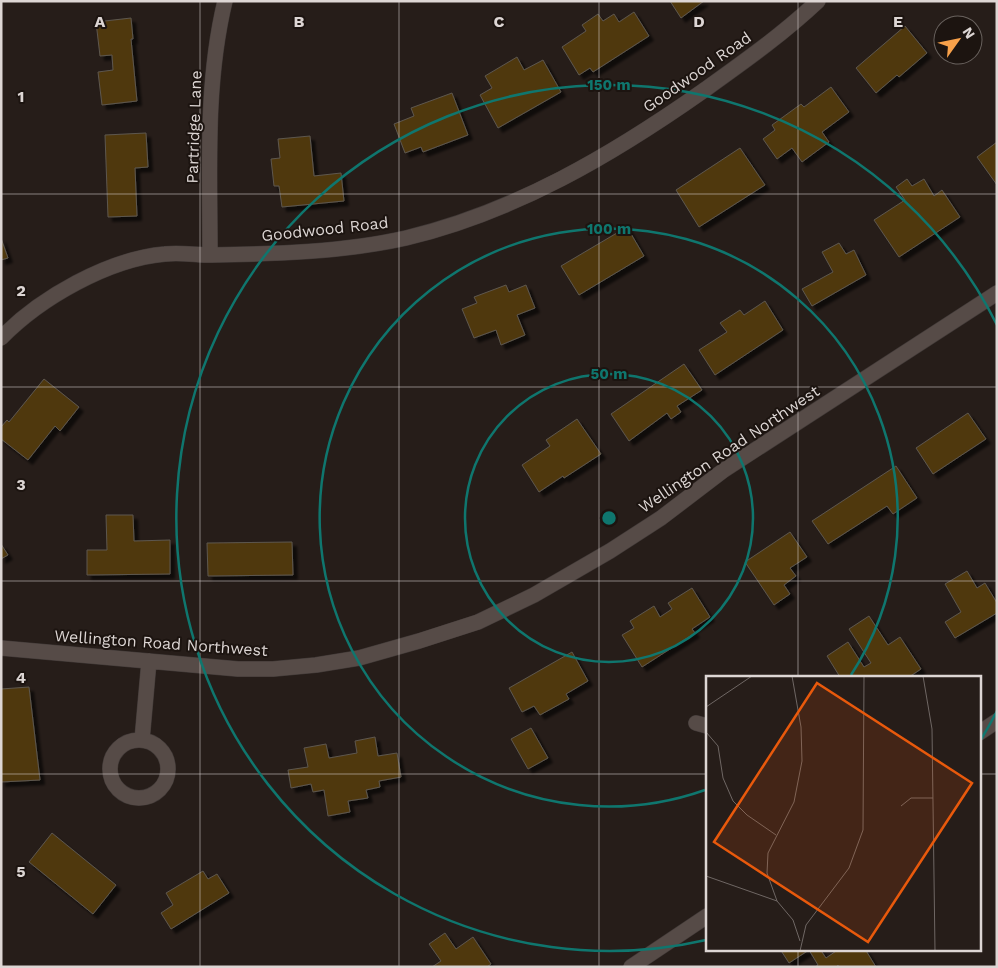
<svg xmlns="http://www.w3.org/2000/svg" width="998" height="968" font-family="'Work Sans',sans-serif">
  <defs>
    <filter id="shadow"><feDropShadow dx="4.5" dy="4.5" stdDeviation="1" flood-color="#0009"/></filter>
  </defs>
  <rect width="100%" height="100%" fill="#261d19"/>
  <path fill="#503810" stroke="#5d574e" filter="url(#shadow)" d="M670,1H704L681,18Z
    M634,12L649,36L593,72L590,68L579,75L562,47L586,31L582,25L598,14L603,21L614,14L619,22Z
    M131,18L133,39H131L137,101L102,105L98,72L113,70L112,55L100,56L96,22Z
    M905,26L927,53L899,77L897,75L876,93L856,68Z
    M517,57L524,70L543,60L561,92L498,128L480,95L492,88L485,76Z
    M831,87L849,112L822,132L829,142L802,162L792,148L777,159L763,139L775,130L772,125L801,104L804,107Z
    M452,93L468,135L423,152L421,147L405,153L394,124L414,116L411,108Z
    M146,133L148,167L135,168L137,216L108,217L105,135Z
    M310,136L314,176L341,173L344,201L282,207L279,186H274L271,159L280,158L278,139Z
    M997,142V185L977,157Z
    M740,148L765,185L699,227L676,190Z
    M907,179L912,186L924,179L934,196L942,190L960,217L899,257L874,220L905,200L896,187Z
    M627,227L644,256L579,295L561,266Z
    M1,238L8,258L1,260Z
    M839,243L846,254L854,250L866,275L812,306L802,289L833,272L822,252Z
    M506,285L509,292L526,285L535,308L517,315L525,335L501,345L496,330L474,338L462,309L477,303L474,297Z
    M765,301L783,330L715,375L699,350L727,332L720,323L740,310L744,315Z
    M684,364L702,390L677,406L681,412L671,419L667,413L629,441L611,414Z
    M44,379L79,407L60,431L55,426L28,460L1,439V427L7,420L9,422Z
    M968,413L986,439L933,474L916,448Z
    M577,419L601,454L564,478L563,476L539,492L522,465L550,446L546,440Z
    M896,466L917,498L893,514L887,506L828,544L812,521Z
    M106,515H133L134,541L170,540V574L87,575V550H107Z
    M790,532L807,557L790,568L796,576L784,585L790,594L774,605L745,562Z
    M292,542L293,575L208,576L207,543Z
    M1,544L8,555L1,559Z
    M967,571L977,588L985,583L997,603V613L955,638L945,622L961,612L945,584Z
    M692,588L710,617L692,629L695,633L642,667L622,635L634,628L630,621L654,606L660,617L672,609L668,603Z
    M869,616L888,645L900,637L921,669L909,677H840L827,656L848,642L864,667L871,663L849,629Z
    M572,652L588,681L566,694L569,699L540,715L534,706L522,712L509,688Z
    M29,687L40,780L1,782V689Z
    M531,728L548,758L528,769L511,739Z
    M375,737L378,756L397,753L401,777L379,781L380,787L366,790L368,798L348,801L350,812L328,816L324,790L313,792L311,784L291,788L288,770L308,767L304,748L326,744L329,758L357,753L355,741Z
    M52,833L116,885L93,914L29,862Z
    M203,871L208,879L217,874L229,893L171,929L161,913L173,905L166,893Z
    M445,933L456,949L473,937L491,964L487,967H432L441,961L429,944Z
    M780,949H820L826,958L839,949H865L876,967H839L838,965L836,967H815L818,965L809,950L789,963Z"/>
  <g fill="none" stroke-linecap="round" stroke-linejoin="round">
    <g stroke="#403937" stroke-width="16">
      <path id="minor" d="M210,255C210,170 205,84 225,1
        M1,338C40,298 108,259 165,254C180,252 196,255 211,255C274,254 344,252 406,238C515,212 612,155 703,91C742,63 782,35 818,1
        M1,648L238,669H273L316,665L359,658L419,641L478,622L534,595L610,551L661,518L724,470L997,293
        M696,723L707,726
        M979,733L997,721
        M142,740L149,661
        M110 769a29 29 0 1 1 58 0a29 29 0 1 1-58 0Z
        M631,967L707,916"/>
    </g>
    <use href="#minor" stroke="#564b47" stroke-width="15"/>
  </g>
  <path fill="none" stroke="#ddd6d4" stroke-width="1" stroke-opacity="0.55" d="M200,1V967M399,1V967M599,1V967M798,1V677M1,194H997M1,387H997M1,581H997M1,774H707M979,774H997M798,949V967"/>
  <g fill="none" stroke="#0f766e" stroke-width="2.5">
    <circle cx="609" cy="518" r="144"/>
    <path d="M705 790A289 289 0 1 1 851 675"/>
    <path d="M997 711A433 433 0 0 1 980 741M706 940A433 433 0 1 1 997 325"/>
  </g>
  <g text-anchor="middle" dominant-baseline="central" stroke-width="4" stroke-linejoin="round" paint-order="stroke">
    <g font-size="16" fill="#ddd6d4" stroke="#1c1410">
      <text transform="translate(697 72) rotate(-35)">Goodwood Road</text>
      <text transform="translate(194 127) rotate(-88)">Partridge Lane</text>
      <text transform="translate(325 229) rotate(-6)">Goodwood Road</text>
      <text transform="translate(729 449) rotate(-34)">Wellington Road Northwest</text>
      <text transform="translate(161 643) rotate(4)">Wellington Road Northwest</text>
    </g>
  </g>
  <g transform="translate(706 676)">
    <rect width="275" height="275" fill="#261d19"/>
    <path fill="none" stroke="#6f6764" stroke-width="1" d="M217,0L226,53L229,275M0,31L46,0M0,56L12,70L17,102L27,125L41,139L70,159M195,130L205,122H227M0,200L71,225L87,244L94,265M71,225L61,197L62,177L88,126L96,85L95,51L86,0M94,275L100,249L143,192L157,154L158,0"/>
    <path fill="#e8590c" fill-opacity="0.15" stroke="#e8590c" stroke-width="2.5" d="M111,7L266,107L162,266L8,166Z"/>
    <rect width="275" height="275" fill="none" stroke="#ddd6d4" stroke-width="2.5"/>
  </g>
  <g font-size="16" text-anchor="middle" font-weight="bold" fill="#ddd6d4" stroke="#1c1410" stroke-width="4" stroke-linejoin="round" paint-order="stroke">
    <text x="100" y="27">A</text>
    <text x="299" y="27">B</text>
    <text x="499" y="27">C</text>
    <text x="699" y="27">D</text>
    <text x="898" y="27">E</text>
    <text x="21" y="102">1</text>
    <text x="21" y="296">2</text>
    <text x="21" y="490">3</text>
    <text x="21" y="683">4</text>
    <text x="21" y="877">5</text>
  </g>
  <circle cx="609" cy="518" r="8" fill="#0f766e" stroke="#1c1410" stroke-width="2.5"/>
  <g font-size="15" text-anchor="middle" font-weight="bold" fill="#0f766e" stroke="#1c1410" stroke-width="4" stroke-linejoin="round" paint-order="stroke">
    <text x="609" y="90">150 m</text>
    <text x="609" y="234">100 m</text>
    <text x="609" y="379">50 m</text>
  </g>
  <rect width="998" height="968" fill="none" stroke="#ddd6d4" stroke-width="5"/>
  <g transform="translate(958 40) rotate(57)"><circle r="24" fill="#1c1410" stroke="#69625e"/>
  <path d="M0-4L9 19L0 12L-9 19Z" fill="#f8a14a"/>
  <text y="-8" font-size="14" font-weight="bold" text-anchor="middle" fill="#ddd6d4">N</text>
  </g>
</svg>
